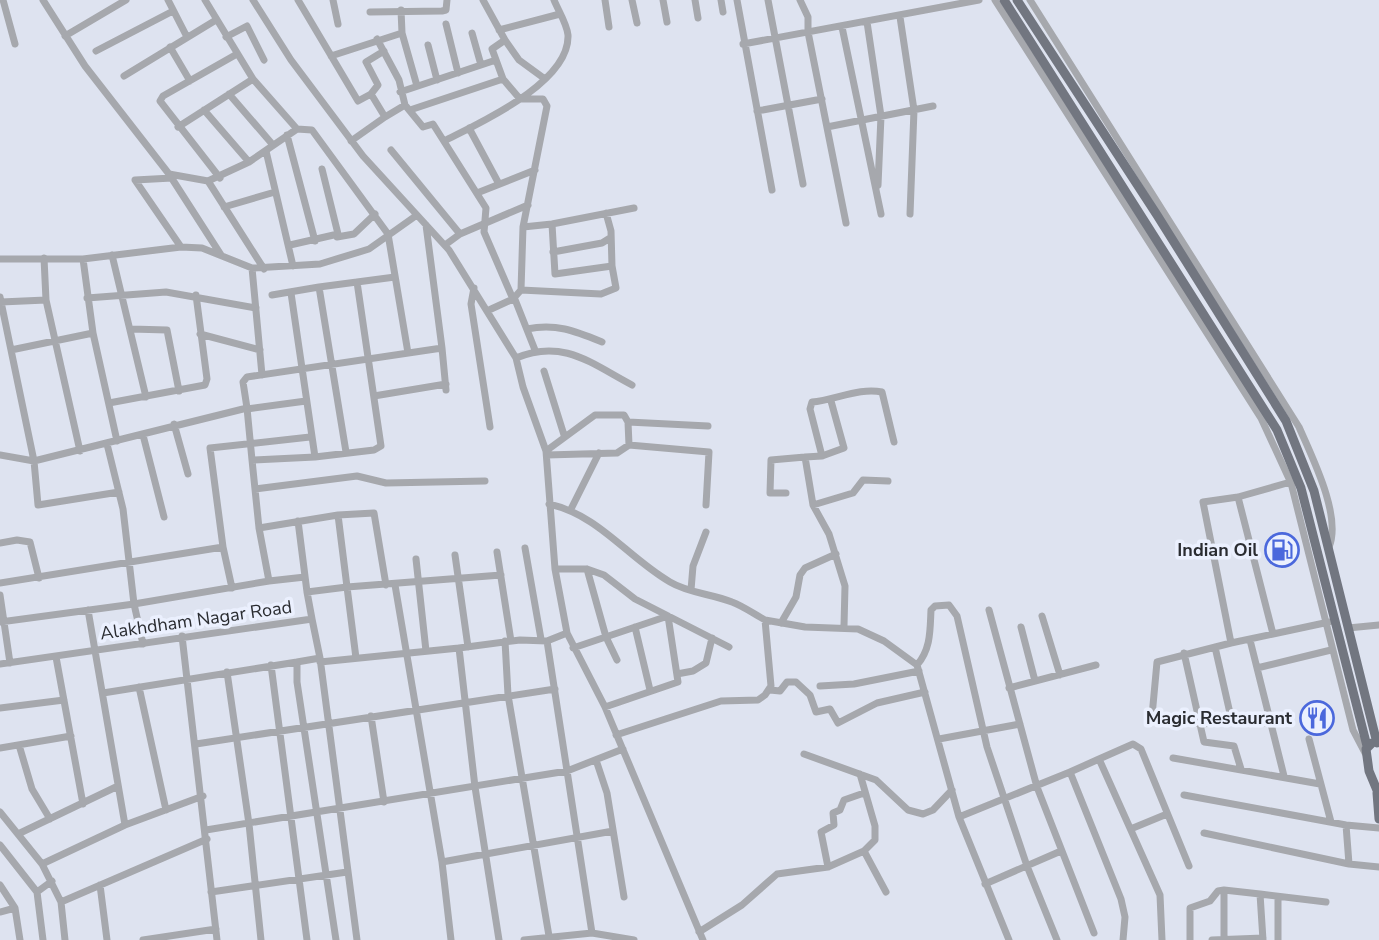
<svg xmlns="http://www.w3.org/2000/svg" width="1379" height="940" font-family="'Nunito Sans',sans-serif">
  <rect width="100%" height="100%" fill="#dee3f0"/>
  <g fill="none" stroke-linecap="round" stroke-linejoin="round">
    <path stroke="#a6a8ad" stroke-width="7" d="M3,0L15,44
      M43,0L85,66L169,174L221,255
      M168,0L187,37
      M205,0L253,79L297,129L312,130L388,234L408,353
      M253,0L291,60L363,156L449,250L516,358L523,387L546,451L555,569L567,633L605,707L703,940
      M298,0L358,101L371,94L385,117L405,105L423,127L433,124L486,208L484,232L513,299
      M333,0L338,24
      M483,0L505,40L492,49L503,79L520,99H543L547,106L523,227L521,290L513,299L489,310
      M605,0L609,27
      M632,0L637,23
      M663,0L667,22
      M695,0L698,18
      M721,0L723,12
      M737,0L772,190
      M768,0L803,184
      M800,0L808,17V32L846,223
      M995,0L1261,418L1291,483L1353,730L1365,753
      M1030,0L1299,427C1312,457 1342,516 1329,547
      M401,10L402,33L417,86
      M370,12L442,11L446,10L447,0
      M900,17L914,110L910,214
      M867,22L881,116L878,185
      M446,24L458,73
      M842,27L881,214
      M499,30L560,14
      M472,33L481,65
      M65,36L126,0
      M226,37L247,26L264,60
      M377,39L399,80L405,105
      M505,40L519,60L545,79
      M743,44L979,0
      M428,45L437,80
      M170,47L190,81
      M96,51L173,11
      M331,56L402,33
      M124,76L216,20
      M400,92L496,60
      M229,94L273,145
      M371,94L378,85L366,62L384,51
      M204,110L249,162
      M410,110L503,79
      M757,111L822,99
      M178,127L253,79
      M827,127L933,106
      M469,128L499,184
      M287,135L315,241
      M351,141L385,117
      M444,141C479,123 570,83 568,35C567,24 558,10 554,0
      M391,150L460,234L445,245
      M266,151L293,266
      M169,174L208,181
      M172,178L135,180L181,247
      M220,178L160,101L163,96L237,54
      M477,193L535,170
      M224,207L275,192
      M606,213L611,231L612,266
      M523,227L552,224L634,208
      M460,234L528,205
      M337,237L354,234L375,214
      M290,245L338,234L322,169
      M553,252L602,243L610,238
      M112,255L146,397
      M44,258L46,300L80,451
      M0,259H83L181,247L202,248L252,268L320,264L369,249L417,215
      M83,259L93,333L117,441
      M252,268L262,375
      M264,269L208,181L249,162L297,129
      M319,287L395,277
      M474,288L471,304L490,427
      M521,290L601,294L616,288L612,266L555,274L552,224
      M291,293L315,457
      M272,295L319,287L346,452
      M0,297L34,461L38,505L119,492
      M514,297L535,350
      M87,298L166,292L256,308
      M1,302L46,300
      M131,329L167,330L179,391
      M527,329C556,323 575,331 602,342
      M200,334L260,350
      M442,348L446,390
      M11,350L93,333
      M516,358C563,338 592,364 632,385
      M544,371L564,435
      M374,396L446,384
      M109,403L205,385L207,379L196,295
      M247,408L243,382L247,377L442,348L426,225
      M247,409L306,401
      M628,422L708,426
      M174,424L188,474
      M143,435L164,517
      M546,451L595,415H624L628,422L629,445L709,452L706,505
      M0,455L34,461L247,408L252,460
      M547,455L617,453L629,445
      M822,456L844,448L831,401
      M255,489L357,476L386,483L485,481
      M786,493H770L771,460L805,457
      M1238,497L1273,634L1329,622
      M549,504C599,515 627,557 670,582C688,593 712,594 732,602C743,606 754,614 765,620
      M813,505L853,493L863,480L888,481
      M571,509L599,453
      M338,515L374,513L386,585
      M298,521L307,592
      M0,543L17,540L30,542L39,578
      M223,547L210,448L310,437
      M525,548L541,639
      M497,552L511,641
      M455,555L468,647
      M416,559L426,651
      M555,569H587L604,575L635,599L729,647
      M587,569L606,637L617,660
      M269,581L305,577
      M0,583L223,547L232,588
      M395,585L442,862L451,940
      M691,590L693,566L706,532
      M0,595L10,663
      M989,610L1037,787L1094,933
      M1042,616L1060,675
      M312,619L320,658L297,662V682L336,940
      M0,622L134,604L123,509L107,444
      M781,623L796,597L800,575L805,568L836,554
      M844,626L845,586L829,534L813,505L805,457L822,456L810,409L812,402C835,400 860,387 882,392L894,442
      M635,627L650,690
      M1021,627L1035,681
      M1348,628L1379,625
      M1273,634L1231,643L1203,502L1238,497L1294,481
      M182,636L217,940
      M1250,640L1284,776
      M505,641L508,695L549,936
      M547,641L592,933
      M143,644L134,604L269,581L259,528
      M573,648L668,616L678,682L605,707
      M1184,653L1204,742L1234,746L1241,769
      M56,657L83,804
      M320,658L357,940
      M356,658L347,587L501,575
      M320,662L459,648
      M0,664L312,619L307,592L347,587L338,515L259,528L252,460L315,457L374,450L381,446L357,282
      M271,665L307,940
      M917,665C931,649 930,630 931,610L935,606L949,605L957,616L987,747L1027,866L1057,940
      M1257,668L1331,650
      M227,672L249,824L261,940
      M677,674L693,671L706,663L712,638
      M820,686L854,684L919,671
      M139,687L166,810
      M1009,688L1096,665
      M770,690L780,691L787,682H796L810,695L816,712L830,709L838,723L877,703L925,692
      M103,693L297,662
      M0,708L64,700
      M371,716L384,802
      M1152,716L1157,662L1231,643
      M1232,722L1271,723
      M1199,724L1232,722L1215,647
      M616,735L721,701L758,700L765,695L771,686L765,620L805,627L858,629L884,641L917,665L959,817L1009,940
      M939,739L1020,724
      M1309,739L1331,822
      M196,744L555,689
      M19,745L32,789L50,819
      M0,748L71,736
      M804,754L876,780L908,810L923,814L933,810L952,790
      M1173,758L1320,784
      M1099,759L1133,744L1141,749L1189,866
      M596,760L607,793L624,897
      M1184,795L1346,825L1379,828
      M0,812L42,864L125,825L88,610
      M959,817L1070,772
      M125,825L203,796
      M1346,825L1349,864
      M1133,828L1167,814
      M206,830L567,771L623,749
      M1204,833L1349,864L1379,867
      M18,834L118,786
      M0,845L37,892
      M864,851L886,892
      M442,862L613,831
      M42,864L61,902L65,940
      M828,867L821,832L834,825L833,813L840,810L844,800L864,793
      M985,884L1061,851
      M0,885L15,908L20,940
      M100,885L107,940
      M1224,890V940
      M211,892L347,872
      M1260,894L1326,902
      M61,902L207,839
      M0,912L15,908
      M699,932L742,905L777,874L828,867L864,851L875,840V826L860,774
      M43,940L37,892L52,881
      M143,940L216,929
      M499,940L475,787L459,648L520,640L547,641L567,633
      M524,940L592,933L634,940
      M1123,940L1125,917L1121,899L1070,772L1099,759L1160,895L1162,940
      M1190,940V908L1210,901L1218,891L1224,890L1260,894L1263,940
      M1212,940L1263,938
      M1278,940V897"/>
    <path stroke="#727680" stroke-width="9" d="M1004,0L1277,430L1301,488L1367,746
      M1017,0L1157,215L1286,421L1314,491L1377,743
      M1372,743L1366,749L1369,771L1379,795
      M1377,793L1379,819"/>
  </g>
  <defs>
    <g id="fuel-ring" transform="scale(1.75)"><circle r="9.5" fill="#ebf0fe" stroke="#4b68dc" stroke-width="1.5"/><path d="M-5.5-6h7V0h2V4h1.3V-2.5L3-4.5l.8-.8L6-3V5H2.5V1h-1V6h-7ZM-4.2-4.7v3.2H.2V-4.7Z" fill="#4b68dc"/></g>
    <g id="restaurant-ring" transform="scale(1.75)"><circle r="9.5" fill="#ebf0fe" stroke="#4b68dc" stroke-width="1.5"/><path d="M-5-6h1v4h1v-4h1v4h1v-4h1v5L-1.5 .5V6h-2V.5L-5-1ZM5-6V6H3V1.5H1.5Q1.5-4 5-6Z" fill="#4b68dc"/></g>
  </defs>
  <g fill-rule="evenodd">
    <use href="#fuel-ring" x="1282" y="550"/>
    <use href="#restaurant-ring" x="1317" y="718"/>
  </g>
  <g text-anchor="middle" dominant-baseline="central" stroke-width="7" stroke-linejoin="round" paint-order="stroke">
    <g font-size="18" font-weight="bold" fill="#2a2c31" stroke="#ebf0fe" text-anchor="end">
      <text x="1258" y="550">Indian Oil</text>
      <text x="1292" y="718">Magic Restaurant</text>
    </g>
    <g font-size="18" fill="#2a2c31" stroke="#ebf0fe">
      <text transform="translate(196 620) rotate(-8)">Alakhdham Nagar Road</text>
    </g>
  </g>
</svg>
